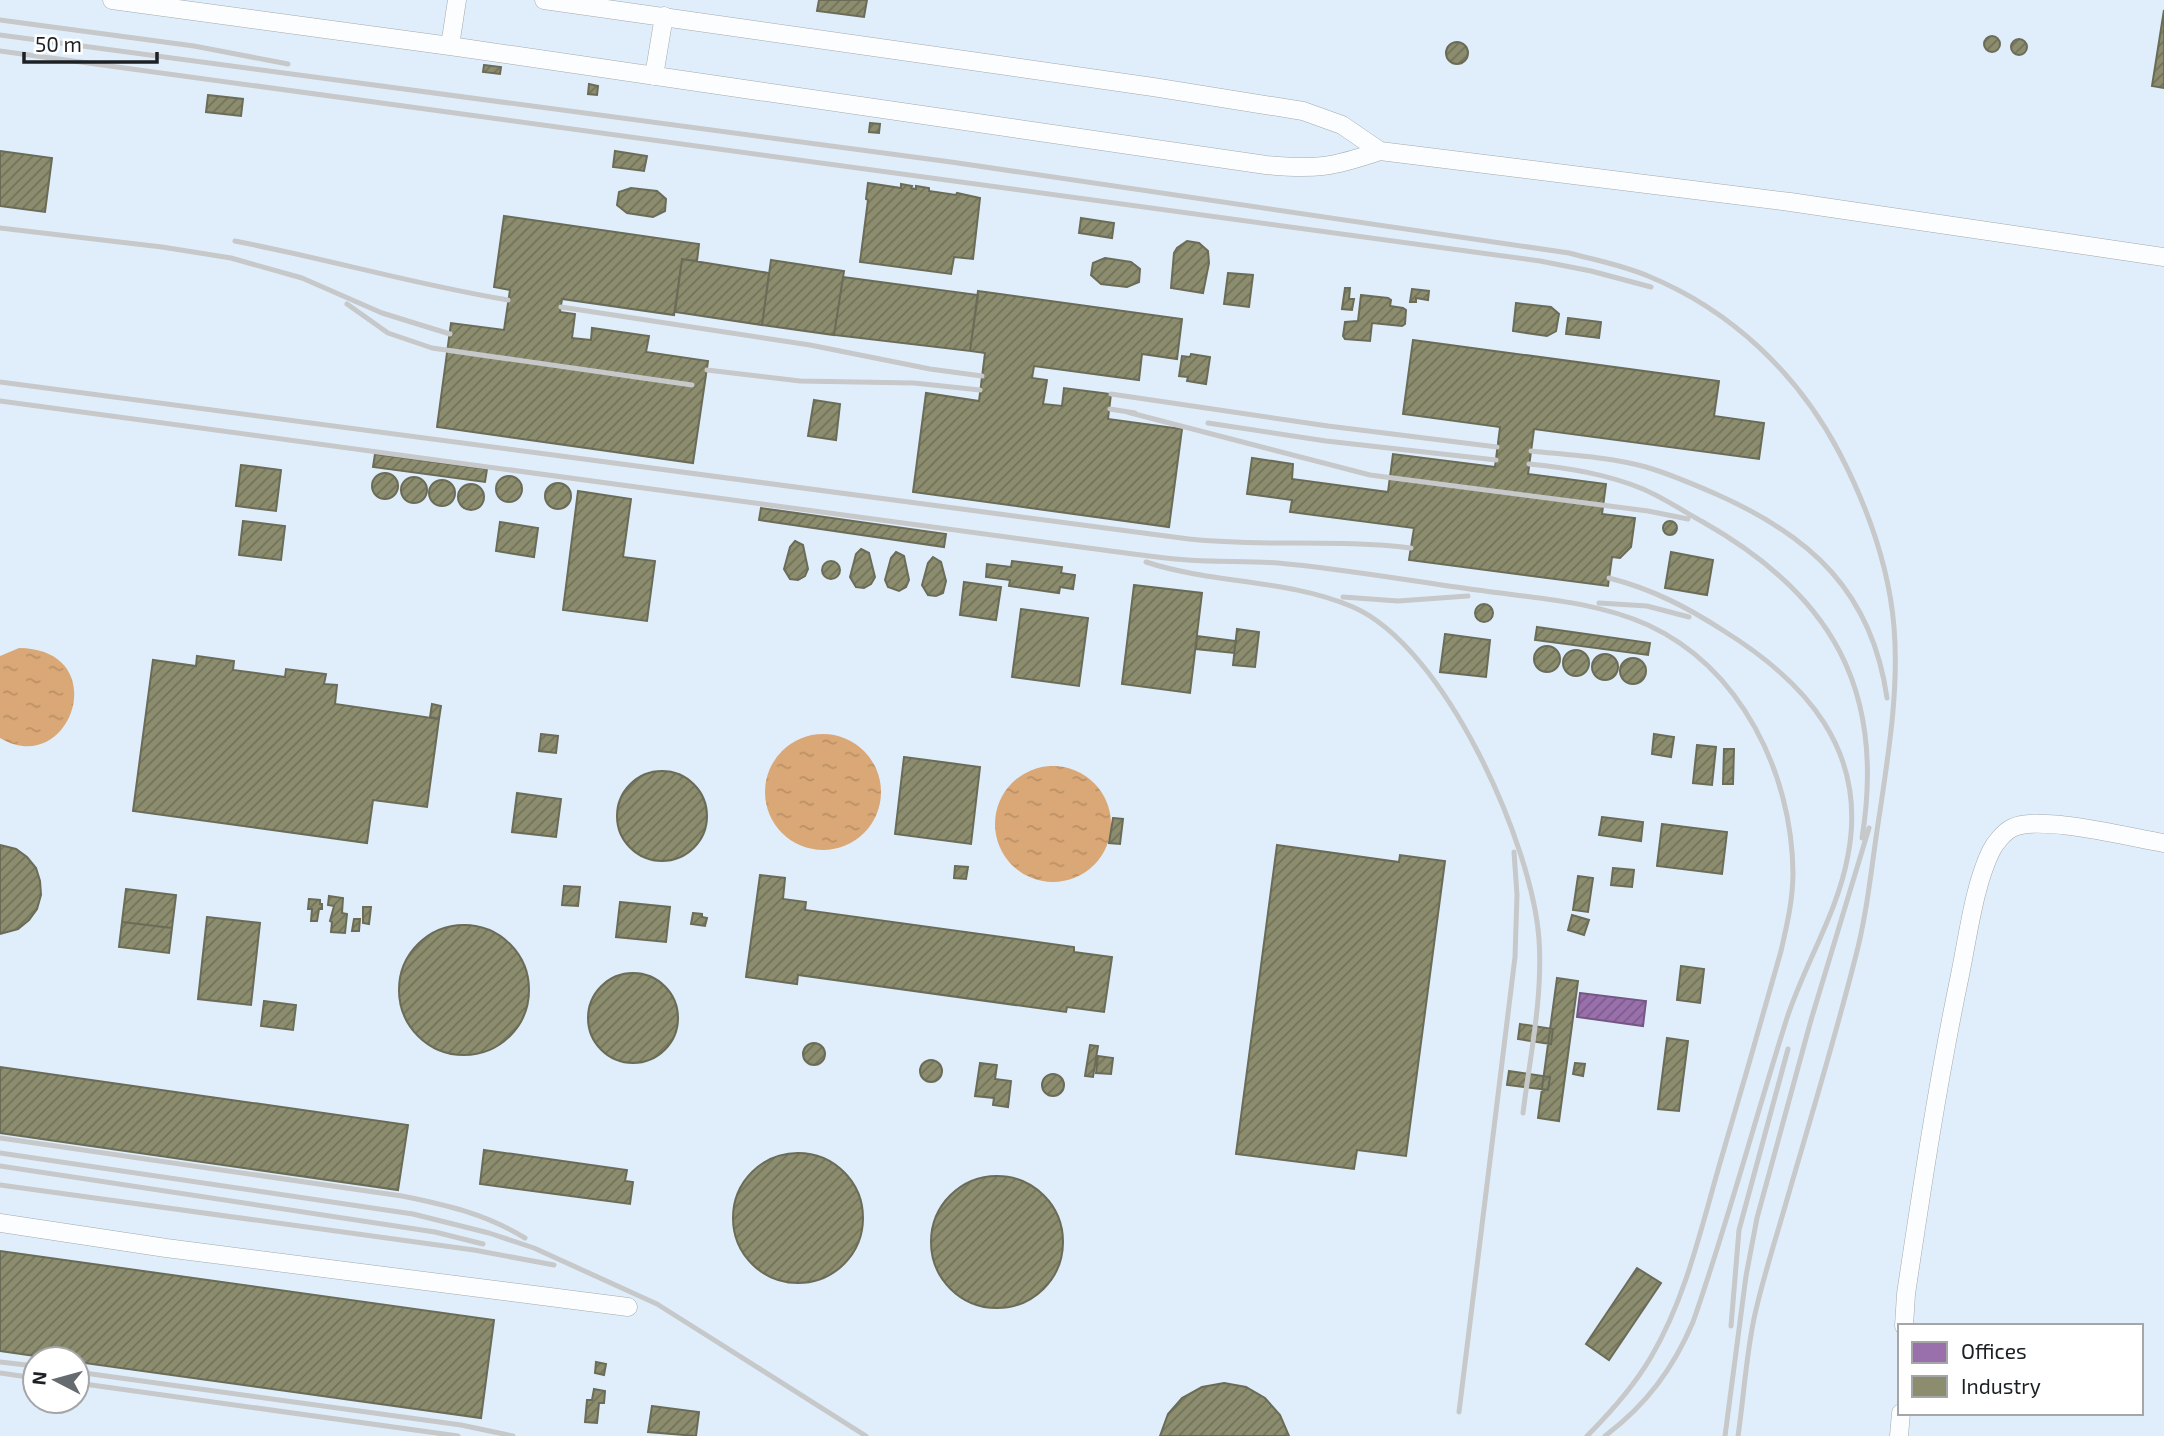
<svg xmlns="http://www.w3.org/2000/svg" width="2164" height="1436" font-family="'Exo 2',sans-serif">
  <defs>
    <pattern id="water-ripples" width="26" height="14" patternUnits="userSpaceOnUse" patternTransform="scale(1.75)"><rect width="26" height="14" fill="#daa876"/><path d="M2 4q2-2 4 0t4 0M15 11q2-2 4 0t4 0" fill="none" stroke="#ba9066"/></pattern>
    <pattern id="offices-hatch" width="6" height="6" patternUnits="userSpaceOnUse" patternTransform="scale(1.75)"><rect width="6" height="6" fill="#9970ab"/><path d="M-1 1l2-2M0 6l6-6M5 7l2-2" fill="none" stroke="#7c5c8b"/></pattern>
    <pattern id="industry-hatch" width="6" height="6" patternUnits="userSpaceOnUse" patternTransform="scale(1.75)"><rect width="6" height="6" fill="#8c8c6e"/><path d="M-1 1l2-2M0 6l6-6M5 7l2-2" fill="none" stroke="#72725a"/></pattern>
  </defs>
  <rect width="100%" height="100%" fill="#eef4fa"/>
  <path fill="#e0eefb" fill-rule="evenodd" d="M0,0H2164V1436H0ZM1900,1326H2141V1413H1900ZM35,1359H77V1401H35Z"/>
  <path fill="url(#water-ripples)" d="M19,648C115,649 71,780 0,738V656Z
    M765 792a58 58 0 1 1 116 0a58 58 0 1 1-116 0Z
    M995 824a58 58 0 1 1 116 0a58 58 0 1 1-116 0Z"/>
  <path fill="url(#offices-hatch)" stroke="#745883" stroke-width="2" d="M1580,993L1646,1001L1643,1026L1577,1017Z"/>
  <path fill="url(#industry-hatch)" stroke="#6a6c58" stroke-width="2" d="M819,0H867L864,17L817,11Z
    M2164,10V88L2152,86Z
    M1984 44a8 8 0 1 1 16 0a8 8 0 1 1-16 0Z
    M2011 47a8 8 0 1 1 16 0a8 8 0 1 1-16 0Z
    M1446 53a11 11 0 1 1 22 0a11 11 0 1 1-22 0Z
    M484,65L501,67L500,74L483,72Z
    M589,84L598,86L597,95L588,94Z
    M208,95L243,99L241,116L206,112Z
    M870,123L880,124L879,133L869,132Z
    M0,151L52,158L45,212L0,206Z
    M615,151L647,156L644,171L613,167Z
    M868,183L901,188V184L912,186L911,188L916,189V186L929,188V191L956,195L957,193L980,198L973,259L954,257L951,274L860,262L868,200L866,199Z
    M631,188L657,191L666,199L665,211L653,217L627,213L617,205L619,192Z
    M504,216L699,244L697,261L682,259L674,315L562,299L560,312L575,314L572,338L591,340L592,328L649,336L646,352L708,361L693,463L437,427L451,323L504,330L510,290L494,287Z
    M1081,218L1114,223L1112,238L1079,233Z
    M1187,241L1199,243L1208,251L1209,263L1203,293L1171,288L1174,253L1177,248Z
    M1105,258L1131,262L1140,269L1139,282L1127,287L1101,284L1091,275L1093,263Z
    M682,259L769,273L762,325L675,312Z
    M771,260L844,271L834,335L762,325Z
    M1228,273L1253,275L1249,307L1224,304Z
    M843,277L978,295L970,351L834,335Z
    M1345,288H1350L1349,299H1354L1352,310L1342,309Z
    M1412,289L1429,291L1428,300L1416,298V302H1410Z
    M978,291L1182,319L1177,359L1142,354L1139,380L1034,366L1032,378L1047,380L1043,404L1062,406L1064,388L1111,394L1108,419L1182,429L1169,527L913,492L926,393L979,401L985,353L970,351Z
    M1361,295L1388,298L1391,300L1390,306L1403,308L1406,310L1405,324L1402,326L1372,323L1370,341L1345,339L1343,336L1345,322L1358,321Z
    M1516,303L1551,307L1559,314L1556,331L1547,336L1513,331Z
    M1568,318L1601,322L1599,338L1566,334Z
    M1413,340L1719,381L1714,416L1764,423L1759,459L1534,429L1528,474L1606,484L1602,514L1635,518L1631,547L1620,558L1612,557L1608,586L1409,560L1414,528L1290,512L1292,500L1247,494L1252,458L1293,464L1292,479L1388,492L1393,454L1495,467L1500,427L1403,414Z
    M1191,354L1210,357L1206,384L1187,381L1188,377L1179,376L1182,356L1190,357Z
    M814,400L840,404L836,440L808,436Z
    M375,454L487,469L485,482L373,467Z
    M241,465L281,470L276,511L236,506Z
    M372 486a13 13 0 1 1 26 0a13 13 0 1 1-26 0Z
    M496 489a13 13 0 1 1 26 0a13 13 0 1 1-26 0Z
    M401 490a13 13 0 1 1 26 0a13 13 0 1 1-26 0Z
    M429 493a13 13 0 1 1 26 0a13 13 0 1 1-26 0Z
    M545 496a13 13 0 1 1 26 0a13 13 0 1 1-26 0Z
    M458 497a13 13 0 1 1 26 0a13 13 0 1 1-26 0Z
    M578,491L631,499L623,557L655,561L647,621L563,610Z
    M761,508L946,534L944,547L759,520Z
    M1663 528a7 7 0 1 1 14 0a7 7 0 1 1-14 0Z
    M243,521L285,526L281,560L239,555Z
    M500,522L538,528L534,557L496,551Z
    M795,541L803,545L808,569L805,576L798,580L790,579L784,569L790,547Z
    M861,549L869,553L875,577L871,584L864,588L856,587L850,577L856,554Z
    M896,552L904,556L909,580L906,587L899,591L888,587L885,580L891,558Z
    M1671,552L1713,560L1707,595L1665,588Z
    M933,557L941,562L946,581L943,593L936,596L928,595L922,585L928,563Z
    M1012,561L1062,567L1061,573L1075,575L1073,589L1060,587L1059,593L1009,586L1010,580L986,577L987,564L1011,567Z
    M822 570a9 9 0 1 1 18 0a9 9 0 1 1-18 0Z
    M964,582L1001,587L996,620L960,615Z
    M1134,585L1202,593L1190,693L1122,684Z
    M1475 613a9 9 0 1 1 18 0a9 9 0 1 1-18 0Z
    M1021,609L1088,618L1079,686L1012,677Z
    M1537,627L1650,643L1648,655L1535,640Z
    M1237,629L1259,632L1255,667L1233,665Z
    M1445,634L1490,640L1486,677L1440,672Z
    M1197,636L1236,641L1234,653L1196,649Z
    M1534 659a13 13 0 1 1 26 0a13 13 0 1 1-26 0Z
    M1563 663a13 13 0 1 1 26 0a13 13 0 1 1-26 0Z
    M1592 667a13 13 0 1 1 26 0a13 13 0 1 1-26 0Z
    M197,656L234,661L233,670L285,677L286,669L326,674L324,684L337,685L335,704L439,719L427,807L373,800L367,843L133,811L153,660L196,666Z
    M1620 671a13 13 0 1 1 26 0a13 13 0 1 1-26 0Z
    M432,704L441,706L439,719L430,717Z
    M541,734L558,736L556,753L539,751Z
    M1654,734L1674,737L1671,757L1652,754Z
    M1697,745L1716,747L1712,785L1693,783Z
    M1724,749H1734L1733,784H1723Z
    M904,757L980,767L971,844L895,834Z
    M617 816a45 45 0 1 1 90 0a45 45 0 1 1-90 0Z
    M517,793L561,799L556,837L512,832Z
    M1602,817L1643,822L1641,841L1599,835Z
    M1113,818L1123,819L1120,844L1109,843Z
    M1662,824L1727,832L1722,874L1657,866Z
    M0,845L16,849L27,857L36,868L40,881L41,895L37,909L29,920L18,929L0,934Z
    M1277,845L1399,862L1400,855L1445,861L1406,1156L1357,1150L1354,1169L1236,1154Z
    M955,866L968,867L966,879L954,878Z
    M1613,868L1634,870L1632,887L1611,885Z
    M760,875L785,878L783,899L806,902L805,910L1074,947V952L1112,957L1104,1012L1067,1007L1066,1012L798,975L797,984L746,977Z
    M1578,876L1593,878L1588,912L1573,910Z
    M564,886L580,887L578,906L562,905Z
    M126,889L176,895L172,928L122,922Z
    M329,896L343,898L342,913L347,914L345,933L331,932L332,922L330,921L334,906L328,905Z
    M309,899L320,900V904H322V909H319L317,921H311L312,909H308Z
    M620,902L670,907L666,942L616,937Z
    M363,907H371L369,924L363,923Z
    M693,913L702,914V917L707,918L705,926L691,924Z
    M1572,915L1589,920L1584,935L1568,930Z
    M207,917L260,923L251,1005L198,999Z
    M354,919H360L359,931H352Z
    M122,922L172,928L169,953L119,947Z
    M399 990a65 65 0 1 1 130 0a65 65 0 1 1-130 0Z
    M1681,966L1704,969L1700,1003L1677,1000Z
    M588 1018a45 45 0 1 1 90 0a45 45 0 1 1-90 0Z
    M1557,978L1578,981L1559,1121L1538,1118Z
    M264,1001L296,1005L293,1030L261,1026Z
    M1520,1024L1553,1029L1551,1044L1518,1039Z
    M1667,1038L1688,1041L1679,1111L1658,1109Z
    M803 1054a11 11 0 1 1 22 0a11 11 0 1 1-22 0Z
    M1090,1045L1098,1046L1093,1077L1085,1076Z
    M1098,1056L1113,1058L1111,1074L1096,1073Z
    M920 1071a11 11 0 1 1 22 0a11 11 0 1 1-22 0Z
    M980,1063L997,1065L995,1079L1011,1081L1008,1107L993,1105L994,1098L975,1096Z
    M1575,1063L1585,1064L1583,1076L1573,1074Z
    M0,1067L408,1125L398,1190L0,1133Z
    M1509,1071L1550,1077L1548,1090L1507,1085Z
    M1042 1085a11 11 0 1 1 22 0a11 11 0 1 1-22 0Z
    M484,1150L627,1170L625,1181L633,1182L630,1204L480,1184Z
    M733 1218a65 65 0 1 1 130 0a65 65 0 1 1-130 0Z
    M931 1242a66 66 0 1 1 132 0a66 66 0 1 1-132 0Z
    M0,1251L494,1320L481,1418L77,1362V1359H56L0,1351Z
    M1637,1268L1661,1283L1609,1360L1586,1344Z
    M596,1362L606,1364L604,1375L595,1373Z
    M1224,1383L1246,1387L1265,1398L1280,1415L1289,1436H1160L1168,1414L1182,1398L1202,1387Z
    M594,1389L605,1391L604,1403H599L597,1423L585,1422L587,1400H592Z
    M652,1406L699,1412L696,1436L648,1432Z"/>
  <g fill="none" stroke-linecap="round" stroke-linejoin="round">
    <g stroke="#a3a9ad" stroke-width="19">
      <path id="minor" d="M112,0L450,46L1266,165C1316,170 1333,167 1380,151L1790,202L2164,257
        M544,0L1153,87L1303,111L1342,125L1380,151
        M450,46L457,0
        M654,76L664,16
        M0,1223L166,1248L628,1307
        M1904,1326L1906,1294C1922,1187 1938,1080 1960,975C1968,936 1974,886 1991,851C1995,843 2004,832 2012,828C2039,814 2132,838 2164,843
        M1899,1436L1901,1413"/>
    </g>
    <use href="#minor" stroke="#fcfdfe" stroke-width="18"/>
    <path stroke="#c6c8c9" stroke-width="5" d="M0,20L194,46L288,64
      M0,35L951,162L1569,253C1595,260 1622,265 1648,276C1731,310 1797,373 1839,452C1867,506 1889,566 1894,627C1899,688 1889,750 1880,811C1872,860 1868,911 1855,959C1835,1038 1811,1117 1788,1196C1777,1235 1764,1274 1755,1314C1746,1354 1744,1396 1738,1436
      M0,51L1540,261L1591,271L1651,287
      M0,228L162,247L231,258L302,278L382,313L450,334
      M235,241C328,259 416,285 508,300
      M347,304L388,333L432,348L692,385
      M561,307L810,345L930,369L982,376
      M707,370L800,381L914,383L980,390
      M0,382L1189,539C1263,547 1337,539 1411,548
      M1111,394L1328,426L1497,447
      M0,401L1088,548C1121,552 1154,558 1188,560C1217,562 1248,561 1278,563C1344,569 1411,581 1477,590C1534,598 1595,601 1648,625C1741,668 1792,773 1793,873C1793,899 1787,925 1781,951C1762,1019 1742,1088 1722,1156C1702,1224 1687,1296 1651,1357C1634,1386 1611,1412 1587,1436
      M1110,409L1135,413
      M1127,412L1370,475L1648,511L1688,519
      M1208,423L1326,441L1496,460
      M1531,451C1569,455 1609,457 1646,467C1670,474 1693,484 1716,494C1811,536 1872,592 1887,698
      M1529,464C1568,468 1607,474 1643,489C1664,498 1683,511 1703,522C1832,595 1886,690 1862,838
      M1146,562C1213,584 1288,579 1353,607C1445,647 1532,843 1539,939C1543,997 1530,1056 1523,1113
      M1343,597L1398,601L1468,596
      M1599,603L1647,606L1689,617
      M0,1138L402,1196C447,1205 486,1214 525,1238
      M0,1153L413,1214L489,1233L534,1248L657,1304L866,1436
      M0,1166L435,1232L483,1244
      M0,1185L474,1250L554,1265
      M1731,1326L1739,1230L1788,1049
      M0,1362L35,1366
      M77,1372L461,1425L513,1436
      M0,1373L35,1378
      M77,1383L458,1436
      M1459,1412L1515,957L1517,895L1514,852
      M1605,1436C1646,1405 1673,1369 1693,1322C1728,1222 1755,1119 1787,1018C1805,963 1838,912 1848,855C1868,751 1806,682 1724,631C1687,607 1652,589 1609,578
      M1725,1436L1746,1276L1757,1218L1811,1020L1869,828"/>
  </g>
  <rect x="1898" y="1324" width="245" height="91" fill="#ffffff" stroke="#a4a6a8" stroke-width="2"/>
  <rect x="1912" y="1342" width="35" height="21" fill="#9970ab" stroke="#a4a6a8" stroke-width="2"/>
  <text x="1961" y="1359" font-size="21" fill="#1c2125">Offices</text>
  <rect x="1912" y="1376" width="35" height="21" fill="#8c8c6e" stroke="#a4a6a8" stroke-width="2"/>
  <text x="1961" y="1394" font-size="21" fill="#1c2125">Industry</text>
  <g transform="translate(56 1380) rotate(276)"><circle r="33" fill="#ffffff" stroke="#a4a6a8" stroke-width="2"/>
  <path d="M0-5L12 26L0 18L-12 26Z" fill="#666b70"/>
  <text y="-10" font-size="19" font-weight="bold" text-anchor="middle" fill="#1c2125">N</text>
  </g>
  <path d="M24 52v10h133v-10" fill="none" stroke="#1c2125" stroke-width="3.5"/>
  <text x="35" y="52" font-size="21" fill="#1c2125" stroke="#ffffff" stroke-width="5" paint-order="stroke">50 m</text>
</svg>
